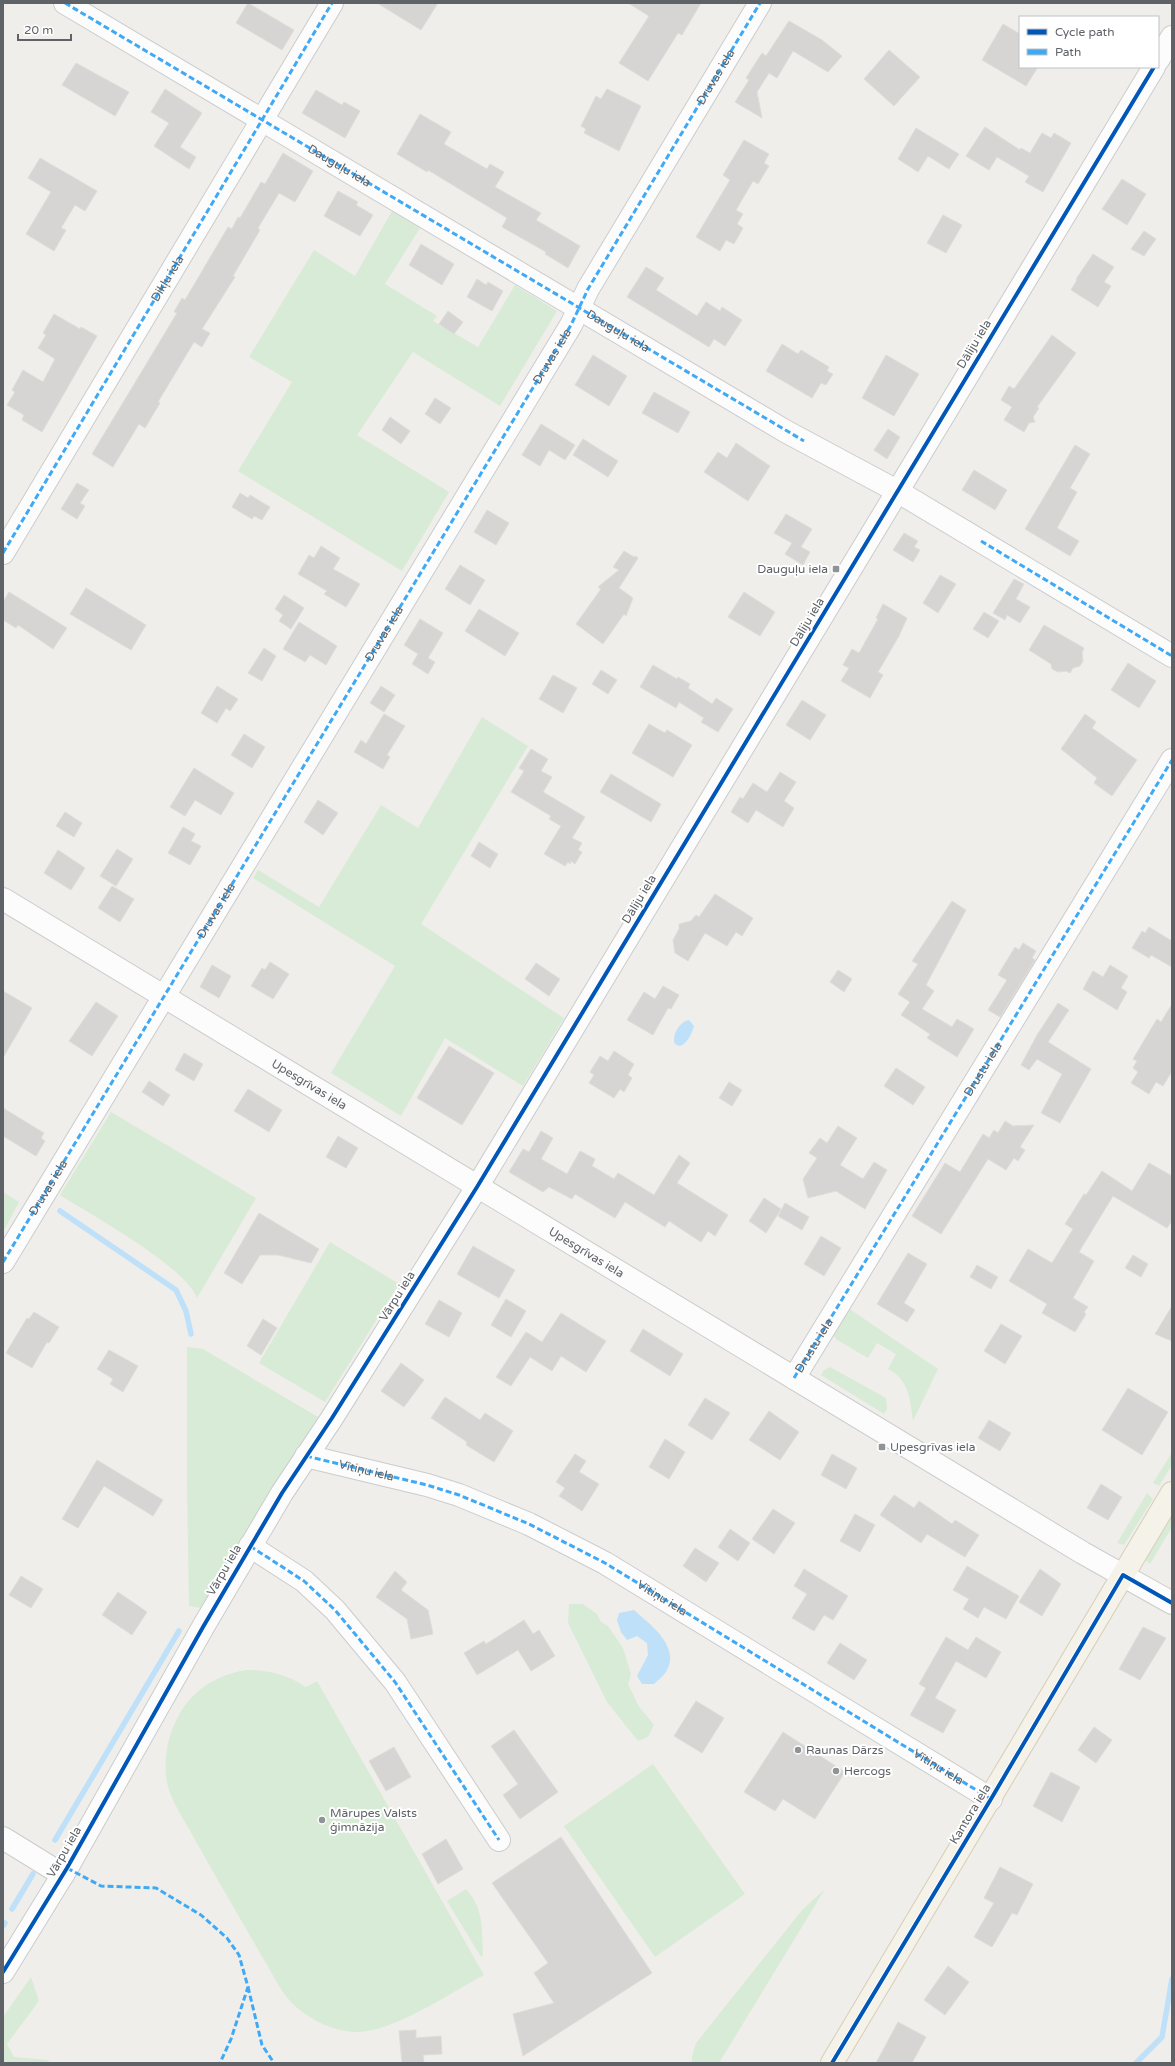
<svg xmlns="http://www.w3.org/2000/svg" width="1175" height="2066" font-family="'Varela Round',sans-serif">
  <rect width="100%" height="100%" fill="#efeeea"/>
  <path fill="#d8ebd6" d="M392,211L420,228L385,284L437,316L433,321L478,347L515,285L557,311L500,406L413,352L357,435L449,492L402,571L238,471L292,382L249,357L314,250L355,276Z
    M482,717L528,746L421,924L564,1018L523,1086L445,1038L401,1116L331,1073L395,966L253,878L258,870L319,907L381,805L418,828Z
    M111,1112L256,1198L197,1298C185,1266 91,1215 60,1195Z
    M3,1192L19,1202L3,1232Z
    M330,1242L399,1284L325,1402L259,1363Z
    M845,1306L938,1369L913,1421C910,1399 909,1380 888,1369L896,1354L877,1343L868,1358L837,1340L830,1331Z
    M187,1347L203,1349L318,1417L241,1543L206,1609L189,1606L187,1485Z
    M830,1367L886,1398L887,1409L884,1414L821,1375L824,1370Z
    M1171,1454L1172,1465L1159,1486L1153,1483Z
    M1147,1493L1153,1499L1124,1545L1117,1543Z
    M1172,1516V1527L1150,1564L1145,1560Z
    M569,1604H583L597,1614L601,1622L608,1626L623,1648L631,1674L628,1684L638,1705L654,1725L648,1737L638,1741L607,1702L568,1623Z
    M246,1670C269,1670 287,1674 306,1687L317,1681L484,1975C450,1993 391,2034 354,2032C331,2030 312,2021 295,2006C283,1995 275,1979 267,1965C256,1946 245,1927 234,1908C219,1882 204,1856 189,1829C180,1813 167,1794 166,1775C164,1753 169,1732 180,1713C195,1688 218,1675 246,1670Z
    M653,1764L745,1894L655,1957L564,1826Z
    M466,1889C485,1911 481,1928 483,1955L481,1957L447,1901Z
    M825,1889L719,2063H692V2056L696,2043L803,1909Z
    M31,1977L39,2001L7,2044L14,2057L48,2060L50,2063H3V2017Z"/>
  <path fill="#bfe0f9" d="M689,1020L694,1026C692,1033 687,1045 679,1046L675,1044C671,1036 680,1021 689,1020Z
    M634,1610C649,1624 680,1645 667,1670C665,1675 658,1680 654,1684H642L637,1676L648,1655L647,1643L637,1636L627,1640L621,1632L617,1620L619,1613Z"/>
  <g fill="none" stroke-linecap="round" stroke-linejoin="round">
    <path stroke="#bfe0f9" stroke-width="5.5" d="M60,1211L176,1290L186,1311L191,1334
      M55,1840L179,1631
      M12,1909L33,1874
      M3,1926L5,1923
      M1136,2063L1162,2037L1172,1979"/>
  </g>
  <path fill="#d6d5d3" stroke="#deddd9" d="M248,3L294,30L282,50L236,23Z
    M377,3H438L421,30Z
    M628,3H701L682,35L678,33L648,81L619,63L649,16Z
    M789,21L822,40L842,56L828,72L793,51L777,78L769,73L757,92L762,118L735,102L749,80L746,78L762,53L766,56Z
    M1003,24L1020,34V67H1038L1026,86L982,60Z
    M889,50L920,77L894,106L864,79Z
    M76,63L129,92L115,116L62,85Z
    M165,89L202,113L180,147L196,157L189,169L154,146L169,123L151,112Z
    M607,89L641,106L619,151L584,133L586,129L581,126L596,96L601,99Z
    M316,90L342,105L344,102L360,111L345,138L302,113Z
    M420,114L451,132L444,144L487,169L490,164L504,172L495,187L541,213L536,220L580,246L568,268L545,254L546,252L502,227L507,218L428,170L427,172L397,154Z
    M985,127L1020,150L1021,148L1030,153L1042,133L1051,138L1054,133L1071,143L1043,192L1025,182L1029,176L997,157L989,170L966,156Z
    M916,128L959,154L949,169L928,156L918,172L898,159Z
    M744,140L769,154L764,163L769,166L758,184L753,181L736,210L743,214L737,224L743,228L734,244L726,240L720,251L696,237L730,180L723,175Z
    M283,153L313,171L295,202L279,193L258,228L260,230L233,276L235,277L202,329L210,333L202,347L194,342L158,402L160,403L145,428L139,424L113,467L92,454L177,313L174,312L182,298L185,300L228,227L232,229L238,217L240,218L261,182L265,184Z
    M40,158L97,191L85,211L75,205L61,228L66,230L54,251L26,234L51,192L28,178Z
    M1122,179L1146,194L1127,225L1102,209Z
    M338,191L358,202L356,205L373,215L360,236L324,216Z
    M943,215L962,225L946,253L927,243Z
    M1144,231L1156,239L1144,256L1131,249Z
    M421,244L454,264L442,285L409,265Z
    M1093,254L1114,267L1104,282L1111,286L1098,307L1071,290L1077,280L1076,279Z
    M646,267L664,278L656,290L697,316L706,302L720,311L722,307L742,320L725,346L714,339L709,347L627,297Z
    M477,279L486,285L488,282L503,291L492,311L467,297Z
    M448,311L463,322L454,334L439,324Z
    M54,314L80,329L81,327L97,336L42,432L22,420L24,415L7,405L15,392L12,390L23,370L43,382L55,359L38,348L46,335L43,333Z
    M1052,335L1076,353L1037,407L1039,408L1033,417L1035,422L1029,423L1024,432L1004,420L1012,407L1001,400L1009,386L1014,389Z
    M782,344L798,354L801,350L829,367L827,371L833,374L826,385L821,383L812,398L766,371Z
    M593,355L627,376L609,406L575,385Z
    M886,355L919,374L894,416L862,398Z
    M654,392L690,412L678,433L642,413Z
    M435,398L451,408L440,424L425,414Z
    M390,417L410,431L401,444L382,430Z
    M541,424L575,445L565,460L549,450L540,466L522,455Z
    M888,429L900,437L887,459L874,450Z
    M583,439L618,461L608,477L573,455Z
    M736,443L770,466L748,501L704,472L718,452L727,458Z
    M1075,445L1090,454L1070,488L1077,492L1057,528L1079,541L1070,556L1025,529Z
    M974,470L1007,490L995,510L962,490Z
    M77,483L89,490L80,503L85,506L77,519L61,509Z
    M240,493L248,498L250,495L270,507L262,520L254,516L252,519L232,507Z
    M487,510L509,523L496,545L474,532Z
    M786,514L812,529L801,547L810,552L803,565L785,554L792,543L774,533Z
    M904,533L918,541L914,547L920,550L913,562L893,550Z
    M321,546L340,558L333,569L360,584L346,607L324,594L327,591L298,574L309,555L314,558Z
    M624,551L634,557L636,556L638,558L619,588L633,598L626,616L624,614L603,644L576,624L601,589L598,587L619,570L613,567Z
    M460,565L485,580L470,605L445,589Z
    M940,575L956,584L938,613L923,603Z
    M1014,579L1024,584L1016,599L1030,607L1020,623L1007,615L1005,620L993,613Z
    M86,588L146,625L131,650L70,614Z
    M9,592L67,628L53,649L18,625L16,628L3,620V602Z
    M744,592L775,612L760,636L728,617Z
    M284,595L304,608L291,629L279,621L283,615L275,609Z
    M883,604L907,618L899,636L878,672L883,675L870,698L841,681L849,668L843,665L852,649L859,653L878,619L876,618Z
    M479,609L519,633L505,656L465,631Z
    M984,612L999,621L988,638L973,629Z
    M420,619L443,633L428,658L435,662L428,674L412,664L418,654L404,645Z
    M299,622L337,646L326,665L310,655L305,662L283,649Z
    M1044,625L1084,648L1082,653L1083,661L1080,666L1073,668L1070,673L1066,671L1058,672L1052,669L1051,664L1029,650Z
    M264,648L276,656L262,681L248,673Z
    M1128,663L1156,681L1139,708L1111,690Z
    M653,665L677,679L678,677L690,684L688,688L712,704L716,698L733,709L718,732L701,722L704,718L679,702L676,708L640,687Z
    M601,670L617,680L608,694L592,684Z
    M553,675L577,688L563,713L539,699Z
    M217,686L238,699L230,711L226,708L217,723L201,713Z
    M381,686L395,695L384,712L370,703Z
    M802,700L826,715L810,740L786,725Z
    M384,714L405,726L387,755L390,757L383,769L354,752L361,740L366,744Z
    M1085,714L1096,722L1092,728L1137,760L1112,796L1094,783L1097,778L1061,749Z
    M649,724L665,733L667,730L692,745L673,777L632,753Z
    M244,734L265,747L252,768L231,755Z
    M531,749L548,759L541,771L552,777L543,792L585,817L572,838L582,843L578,850L582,852L575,864L571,861L570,864L568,862L565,866L544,854L561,826L549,819L551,816L511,792L524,771L519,768Z
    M194,768L234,793L221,815L195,800L185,816L170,807Z
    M780,772L796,782L784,801L794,808L783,827L756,810L748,823L731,812L740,797L743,799L753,783L767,792Z
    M611,774L661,804L651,822L600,792Z
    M318,800L338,813L323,835L304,822Z
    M65,812L82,823L74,837L56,826Z
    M183,827L195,834L191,841L201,846L190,865L168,853Z
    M479,842L498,854L490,868L471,856Z
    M117,849L133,859L116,886L100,876Z
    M58,850L85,868L71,890L44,873Z
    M112,886L134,899L120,922L98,908Z
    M715,894L753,918L742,936L736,932L727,946L705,933L688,961L675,953L673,940L679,929V924L691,921L696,915L699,917Z
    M952,901L966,910L926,985L934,991L922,1009L952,1027L957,1019L974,1029L957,1057L927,1038L930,1034L901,1015L910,1002L898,994L918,964L912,961Z
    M1149,927L1172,941V967L1151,955L1149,958L1132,948L1142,931L1145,933Z
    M1023,943L1036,951L1032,958L1035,960L1000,1017L988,1010L1007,980L998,975L1015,947L1019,950Z
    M270,962L289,974L273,999L251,986L262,968L265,970Z
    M536,963L560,979L549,996L525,979Z
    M212,965L231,976L219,998L200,987Z
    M1110,965L1128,976L1121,988L1127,992L1117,1010L1083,989L1093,971L1103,977Z
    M838,970L852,979L844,992L830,982Z
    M663,986L679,995L671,1009L668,1008L653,1035L627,1020L644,992L655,999Z
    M3,991L32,1008L3,1058Z
    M96,1002L118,1016L92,1056L69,1041Z
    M1058,1003L1069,1010L1048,1042L1091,1069L1060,1123L1041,1113L1062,1074L1037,1059L1029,1070L1021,1065L1037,1035Z
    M1172,1004V1071L1163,1086L1156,1082L1149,1094L1131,1083L1138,1072L1133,1068L1137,1061L1133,1059L1157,1019L1161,1022Z
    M449,1046L494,1073L462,1125L417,1098Z
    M614,1051L634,1064L628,1075L632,1078L624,1092L620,1089L614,1098L589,1083L594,1075L590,1072L600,1056L608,1061Z
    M184,1053L203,1064L194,1081L175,1070Z
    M896,1068L925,1087L913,1105L884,1086Z
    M149,1081L170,1095L163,1106L142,1092Z
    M729,1082L742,1090L732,1106L719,1098Z
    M248,1089L282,1110L269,1132L234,1111Z
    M3,1108L44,1133L41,1138L45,1141L36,1156L3,1136Z
    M1005,1121L1013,1126L1034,1125L1020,1147L1025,1150L1018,1161L1014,1158L1006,1170L988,1159L941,1234L912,1216L945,1163L960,1172L983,1134L989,1138L994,1130L998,1133Z
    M838,1126L857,1138L840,1165L863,1179L874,1162L887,1170L865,1209L836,1191L808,1198L803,1179L817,1158L809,1153L820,1138L827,1143Z
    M541,1131L553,1138L541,1159L567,1174L580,1151L595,1159L592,1166L614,1179L618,1173L654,1195L679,1155L690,1163L677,1183L728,1215L715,1236L708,1231L701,1242L669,1221L665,1227L625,1202L615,1218L575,1194L572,1199L549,1187L543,1192L509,1172L523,1149L529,1152Z
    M338,1136L358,1148L346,1168L326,1157Z
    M1149,1163L1172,1176V1221L1167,1228L1113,1196L1079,1252L1094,1261L1073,1298L1088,1307L1084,1312L1086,1314L1075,1332L1042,1313L1047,1304L1009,1281L1028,1249L1052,1263L1073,1229L1065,1224L1084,1194L1086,1195L1102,1171L1132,1191Z
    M764,1198L781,1209L766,1233L749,1221Z
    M785,1203L809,1217L802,1230L778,1216Z
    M259,1213L319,1249L311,1263L278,1255H260L242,1284L224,1273Z
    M821,1236L841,1248L824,1276L804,1264Z
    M473,1246L515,1270L499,1298L457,1274Z
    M908,1253L927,1264L904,1303L915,1310L907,1322L877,1304Z
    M1133,1255L1148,1264L1141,1277L1125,1268Z
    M977,1265L998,1277L991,1289L970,1277Z
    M506,1299L526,1311L511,1337L491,1325Z
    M439,1300L462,1313L449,1337L425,1324Z
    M1172,1306V1341L1155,1334Z
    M34,1312L59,1327L49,1343L47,1342L32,1368L6,1353L27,1318L29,1319Z
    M561,1313L606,1341L586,1372L561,1356L552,1371L530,1357L511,1386L496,1377L526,1332L542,1342Z
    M263,1319L277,1328L261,1355L247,1346Z
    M1001,1324L1022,1336L1005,1364L984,1351Z
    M643,1329L683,1354L670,1376L630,1351Z
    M109,1350L138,1366L123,1392L110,1384L113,1379L97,1369Z
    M401,1363L424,1380L404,1407L381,1391Z
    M1128,1388L1168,1412L1142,1455L1102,1430Z
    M445,1397L480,1420L485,1413L513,1431L494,1462L466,1445L467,1442L431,1418Z
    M705,1398L730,1413L712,1440L688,1425Z
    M769,1411L799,1432L780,1460L749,1440Z
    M989,1420L1011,1433L1000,1451L978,1438Z
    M665,1439L685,1452L669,1479L649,1467Z
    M575,1454L586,1461L579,1472L599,1484L582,1511L559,1496L565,1488L556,1482Z
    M832,1454L857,1468L846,1489L821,1475Z
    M97,1460L163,1500L153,1516L104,1486L78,1528L62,1519Z
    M1101,1484L1122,1497L1108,1520L1087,1508Z
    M894,1495L914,1508L919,1501L952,1524L955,1520L979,1535L965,1557L927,1534L921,1543L880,1515Z
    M773,1509L795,1523L774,1554L752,1539Z
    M855,1514L875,1525L860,1552L840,1541Z
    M730,1529L750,1543L738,1561L718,1547Z
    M695,1548L719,1563L706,1582L683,1566Z
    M967,1566L1019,1596L1006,1619L984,1607L978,1618L963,1609L969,1599L953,1590Z
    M804,1569L848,1596L833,1620L824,1615L814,1631L792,1618L807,1594L794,1586Z
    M1040,1569L1061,1584L1042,1616L1019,1602Z
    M395,1571L407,1582L401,1590L428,1610L433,1634L411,1639L407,1619L376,1597Z
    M21,1576L43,1589L31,1608L9,1595Z
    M118,1592L147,1612L132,1635L102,1615Z
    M524,1620L533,1634L539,1630L555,1656L531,1671L518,1650L477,1675L464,1653L484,1641L486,1644Z
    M1143,1627L1166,1638L1140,1680L1119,1669Z
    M946,1637L968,1650L976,1637L1001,1652L986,1678L956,1661L935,1698L956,1710L943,1733L910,1715L926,1688L919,1684Z
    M840,1643L867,1660L854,1680L827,1663Z
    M696,1701L724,1718L702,1753L674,1736Z
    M1094,1727L1112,1740L1096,1763L1078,1750Z
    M514,1730L558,1792L520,1819L503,1795L518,1784L491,1746Z
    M783,1732L845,1772L815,1819L783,1799L775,1811L744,1792Z
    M394,1747L411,1777L386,1791L369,1761Z
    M1051,1772L1080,1787L1062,1822L1033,1806Z
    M561,1837L652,1973L523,2056L513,2014L554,2003L534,1973L548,1963L492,1883Z
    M446,1839L463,1869L438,1884L422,1854Z
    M1000,1867L1033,1884L1017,1915L1012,1913L992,1947L974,1937L994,1903L984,1898Z
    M948,1966L969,1982L945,2015L924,2000Z
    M898,2022L926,2037L912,2063H876Z
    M416,2030V2038L441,2036L442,2054L423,2055L424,2063H402L399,2031Z"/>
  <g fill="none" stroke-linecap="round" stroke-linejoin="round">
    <g stroke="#cbcccc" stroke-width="24">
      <g id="minor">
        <path d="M65,3L785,431L897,491L1172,656"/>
        <path d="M1158,60L1172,37"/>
        <path d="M3,553L332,3"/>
        <path id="s1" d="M3,899L1083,1553L1172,1603"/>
        <path id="s2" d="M3,1262L571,325L588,289L760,3"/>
        <path id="s3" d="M794,1378L1172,760"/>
        <path id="s4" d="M306,1456L427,1485L459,1495L529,1524L605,1563L991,1799"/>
        <path d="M250,1546L304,1581L335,1610L395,1682L499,1840"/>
        <path d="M3,1838L63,1875"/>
        <path d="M3,1972L67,1868L203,1627L282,1493L332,1418L477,1187L1154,67"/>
      </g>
    </g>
    <g stroke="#d7ceb8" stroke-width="24">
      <path id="major" d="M832,2063L1172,1493"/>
    </g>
    <use href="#minor" stroke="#fdfcfc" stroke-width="22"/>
    <use href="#major" stroke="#f4f2e9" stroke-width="22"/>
    <g stroke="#3fa9f5" stroke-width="3" stroke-dasharray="6 3" stroke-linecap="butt">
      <path id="s5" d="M65,3L804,441"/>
      <path d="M981,541L1172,656"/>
      <path id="s6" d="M3,553L332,3"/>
      <path d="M3,1262L571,325L588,289L760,3"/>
      <path d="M794,1378L1172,760"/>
      <path d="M306,1456L427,1485L459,1495L529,1524L605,1563L991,1799"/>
      <path d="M250,1546L304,1581L335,1610L395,1682L499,1840"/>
      <path d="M67,1868L101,1886L156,1888L201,1915L227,1938L239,1955L248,1987L231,2039L220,2063"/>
      <path d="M248,1987L262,2045L274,2063"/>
    </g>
    <g stroke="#fff" stroke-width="6">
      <path id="cycleway" d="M3,1972L67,1868L203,1627L282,1493L332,1418L477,1187L1154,67
        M832,2063L991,1799L1123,1575L1172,1603"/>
    </g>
    <use href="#cycleway" stroke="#0057b8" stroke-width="4"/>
  </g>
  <g fill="#919496" stroke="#fff" stroke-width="1.5">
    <rect x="832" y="565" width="8" height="8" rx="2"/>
    <rect x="878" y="1443" width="8" height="8" rx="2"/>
    <circle cx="798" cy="1750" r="4"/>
    <circle cx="836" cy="1771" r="4"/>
    <circle cx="322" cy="1820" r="4"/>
  </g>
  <g text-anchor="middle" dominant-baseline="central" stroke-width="4" stroke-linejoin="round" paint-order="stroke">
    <g font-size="12" fill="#5f6368" stroke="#fff">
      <text stroke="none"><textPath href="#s2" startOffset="1383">Druvas iela</textPath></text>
      <text stroke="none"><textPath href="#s5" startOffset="319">Dauguļu iela</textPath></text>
      <text stroke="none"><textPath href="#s6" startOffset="320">Dikļu iela</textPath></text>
      <text stroke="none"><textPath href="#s5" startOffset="643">Dauguļu iela</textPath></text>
      <text transform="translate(974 344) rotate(-59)">Dāliju iela</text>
      <text stroke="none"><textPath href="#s2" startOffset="1059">Druvas iela</textPath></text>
      <text transform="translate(807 622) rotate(-59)">Dāliju iela</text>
      <text stroke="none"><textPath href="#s2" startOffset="735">Druvas iela</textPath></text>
      <text transform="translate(639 899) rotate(-59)">Dāliju iela</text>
      <text stroke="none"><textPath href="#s2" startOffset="411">Druvas iela</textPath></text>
      <text stroke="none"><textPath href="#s3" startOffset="362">Drustu iela</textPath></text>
      <text stroke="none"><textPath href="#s1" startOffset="358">Upesgrīvas iela</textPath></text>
      <text stroke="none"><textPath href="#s2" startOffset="87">Druvas iela</textPath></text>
      <text stroke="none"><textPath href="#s1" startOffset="682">Upesgrīvas iela</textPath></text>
      <text transform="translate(397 1296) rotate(-58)">Vārpu iela</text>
      <text stroke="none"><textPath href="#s3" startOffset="38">Drustu iela</textPath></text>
      <text stroke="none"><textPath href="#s4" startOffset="62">Vītiņu iela</textPath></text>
      <text transform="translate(224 1570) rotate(-60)">Vārpu iela</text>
      <text stroke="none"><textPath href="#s4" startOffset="386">Vītiņu iela</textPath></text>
      <text stroke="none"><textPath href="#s4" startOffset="710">Vītiņu iela</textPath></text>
      <text transform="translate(970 1814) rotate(-59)">Kantora iela</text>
      <text transform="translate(64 1852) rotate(-60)">Vārpu iela</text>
    </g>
    <g font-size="12" fill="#5f6368" stroke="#fff" text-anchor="start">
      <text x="828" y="569" text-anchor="end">Dauguļu iela</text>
      <text x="890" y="1447">Upesgrīvas iela</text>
      <text x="806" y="1750">Raunas Dārzs</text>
      <text x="844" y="1771">Hercogs</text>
      <text x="330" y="1813">Mārupes Valsts<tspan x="330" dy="14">ģimnāzija</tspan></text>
    </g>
  </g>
  <rect width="1175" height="2066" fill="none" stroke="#5f6368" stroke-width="8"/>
  <rect x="1019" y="16" width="140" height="52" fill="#ffffff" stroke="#bfc1c3"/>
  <rect x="1027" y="29" width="20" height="6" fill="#0057b8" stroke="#bfc1c3"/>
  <text x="1055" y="36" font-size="12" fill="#5f6368">Cycle path</text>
  <rect x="1027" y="49" width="20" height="6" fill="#3fa9f5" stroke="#bfc1c3"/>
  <text x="1055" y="56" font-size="12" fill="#5f6368">Path</text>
  <path d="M18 34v6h53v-6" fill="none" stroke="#5f6368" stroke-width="2"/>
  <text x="24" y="34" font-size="12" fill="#5f6368" stroke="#ffffff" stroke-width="3" paint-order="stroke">20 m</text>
</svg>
